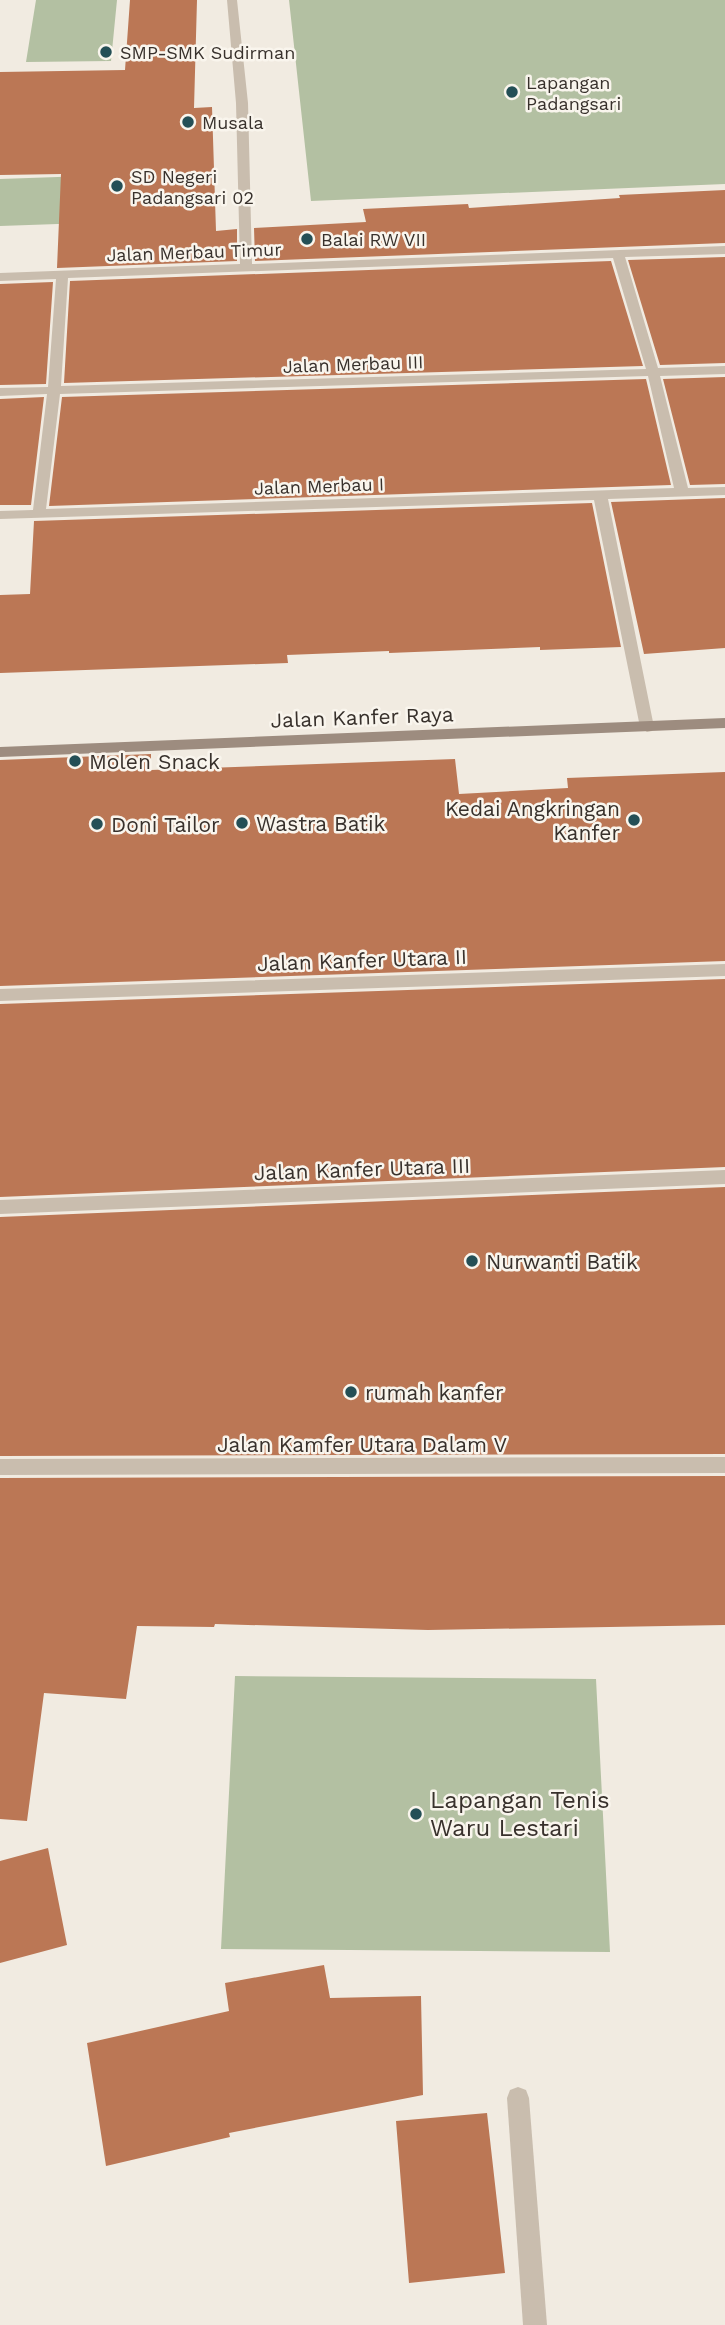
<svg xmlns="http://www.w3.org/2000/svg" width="725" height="2325" font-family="'Work Sans',sans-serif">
  <rect width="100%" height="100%" fill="#f1ebe1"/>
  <path fill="#b3c0a2" d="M36,0H117L111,61L26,62Z
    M289,0H725V184L311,201Z
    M144,174V221L0,226V179Z
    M235,1676L596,1679L610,1952L221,1949Z"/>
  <path fill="#b75" d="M130,0H197L194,108L212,107L216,231L237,229V261L57,268L61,174L0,175V72L125,70Z
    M725,190V243L255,261L254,228L366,222L363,209L468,204L469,208L620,198L619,195Z
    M725,257V363L660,365L628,260Z
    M611,261L643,366L64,383L70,281Z
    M53,282L46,384L0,385V284Z
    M725,377V484L690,485L663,379Z
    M646,379L671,485L49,506L62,397Z
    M44,397L31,505H0V399Z
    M725,498V648L644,654L611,502Z
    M592,503L621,647L540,650V647L389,653V651L287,655L288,663L0,673V595L30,594L34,521Z
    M151,754V770L455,759L459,794L568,788L567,778L725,772V961L0,986V760Z
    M725,979V1167L0,1197V1004Z
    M725,1187V1454L0,1456V1217Z
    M725,1476V1625L428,1630L215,1624L214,1627L137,1626L126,1699L44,1693L27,1821L0,1819V1478Z
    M48,1848L67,1945L0,1963V1861Z
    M324,1965L330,1998L421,1996L423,2095L229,2133L230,2137L106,2166L87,2043L229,2011L225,1983Z
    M487,2113L505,2273L409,2283L396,2121Z"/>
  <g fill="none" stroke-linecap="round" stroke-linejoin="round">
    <path fill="#c9bdae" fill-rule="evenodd" d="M518,2087L526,2090L529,2098L547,2325H523L507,2098L510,2090Z"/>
    <path fill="#c9bdae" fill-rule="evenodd" d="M227,0H237L248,103L252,264L725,246V254L625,257L658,368L725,366V374L660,376L688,488L725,487V495L608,499L654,727L652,731L647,732L640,727L594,500L0,519V511L33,510L47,394L0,396V388L48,387L56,279L0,281V273L240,264L236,103ZM613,258L646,369L61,386L68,278ZM648,376L674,488L46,509L60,394Z
      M725,964V976L0,1001V989Z
      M725,1170V1184L0,1214V1200Z
      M725,1457V1473L0,1475V1459Z"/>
    <path fill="#9d8c7f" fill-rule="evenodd" d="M725,718V728L0,757V747Z"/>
  </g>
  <g fill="#244f56" stroke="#f9f5ed" stroke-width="2.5">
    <circle cx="106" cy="52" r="7"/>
    <circle cx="512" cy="92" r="7"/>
    <circle cx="188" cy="122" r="7"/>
    <circle cx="117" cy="186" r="7"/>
    <circle cx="307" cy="239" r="7"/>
    <circle cx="75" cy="761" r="7"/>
    <circle cx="634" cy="820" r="7"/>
    <circle cx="242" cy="823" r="7"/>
    <circle cx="97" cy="824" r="7"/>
    <circle cx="472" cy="1261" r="7"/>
    <circle cx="351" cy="1392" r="7"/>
    <circle cx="416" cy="1814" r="7"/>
  </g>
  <g text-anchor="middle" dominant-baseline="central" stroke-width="5" stroke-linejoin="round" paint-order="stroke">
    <g font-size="18" fill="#38312c" stroke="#f9f5ed" text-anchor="start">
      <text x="120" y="52">SMP-SMK Sudirman</text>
      <text x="526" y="82">Lapangan<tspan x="526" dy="21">Padangsari</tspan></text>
      <text x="202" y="122">Musala</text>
      <text x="131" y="176">SD Negeri<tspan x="131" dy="21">Padangsari 02</tspan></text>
      <text x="321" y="239">Balai RW VII</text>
    </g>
    <g font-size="18" fill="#38312c" stroke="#f9f5ed">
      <text transform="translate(194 252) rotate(-2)">Jalan Merbau Timur</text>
      <text transform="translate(353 364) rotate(-2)">Jalan Merbau III</text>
      <text transform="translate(319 486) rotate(-2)">Jalan Merbau I</text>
    </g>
    <g font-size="21" fill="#38312c" stroke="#f9f5ed">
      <text transform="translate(362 717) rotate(-2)">Jalan Kanfer Raya</text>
      <text transform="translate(362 960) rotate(-2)">Jalan Kanfer Utara II</text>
      <text transform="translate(362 1169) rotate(-2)">Jalan Kanfer Utara III</text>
      <text x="362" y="1444">Jalan Kamfer Utara Dalam V</text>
    </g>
    <g font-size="21" fill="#38312c" stroke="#f9f5ed" text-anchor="start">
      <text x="89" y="761">Molen Snack</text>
      <text x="620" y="808" text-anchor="end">Kedai Angkringan<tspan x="620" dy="24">Kanfer</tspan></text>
      <text x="256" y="823">Wastra Batik</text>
      <text x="111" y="824">Doni Tailor</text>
      <text x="486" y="1261">Nurwanti Batik</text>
      <text x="365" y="1392">rumah kanfer</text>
    </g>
    <g font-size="24" fill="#38312c" stroke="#f9f5ed" text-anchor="start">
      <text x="430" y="1800">Lapangan Tenis<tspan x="430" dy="28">Waru Lestari</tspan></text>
    </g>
  </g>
</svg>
